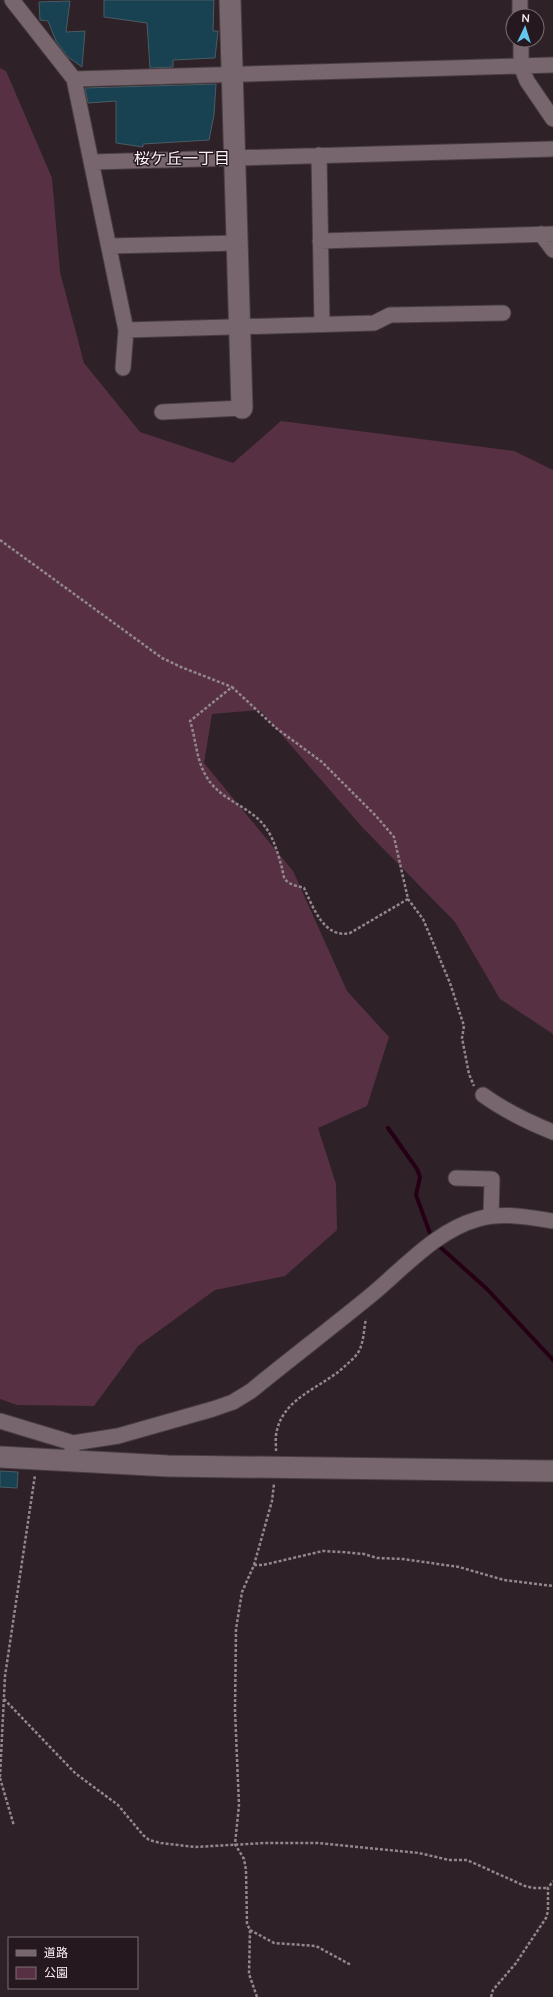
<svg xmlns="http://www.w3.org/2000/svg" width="553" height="1997" font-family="Mulish,'Noto Sans JP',sans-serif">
  <rect width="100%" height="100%" fill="#2f2128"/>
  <path fill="#573143" d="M0,68L6,71L52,178L60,272L84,363L140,432L233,463L281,421L514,451L553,470V1034L500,999L455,922L363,828L260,710L212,714L204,763L293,871L347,991L389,1037L367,1106L318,1128L336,1184L337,1230L285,1276L215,1290L138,1346L94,1406L17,1405L0,1399Z"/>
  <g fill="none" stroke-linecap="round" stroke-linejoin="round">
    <path stroke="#250014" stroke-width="4" d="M388,1128L417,1169L420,1177L416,1195L431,1236L439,1246L487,1289L553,1360"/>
  </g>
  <path fill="#184152" stroke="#4a5b63" d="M104,0H214L213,31H218L215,58L173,60V67L150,68L147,23L104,17Z
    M70,1L66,32L85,31L82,67L68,57L56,41L48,21L40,20L39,2Z
    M216,84L214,115L209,140L143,144V147L116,143V101L88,103L85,88Z
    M0,1471L18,1472L17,1488L0,1487Z"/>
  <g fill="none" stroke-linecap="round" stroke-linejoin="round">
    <g stroke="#493e43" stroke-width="17">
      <path id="street" d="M12,0L74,79L126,330L374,323L390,315L503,313
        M520,0V16
        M521,40V66L527,81L553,119
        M74,79L553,65
        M319,155L322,324
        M92,162L553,149
        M541,234L553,250
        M320,241L553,234
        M109,246L237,243
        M123,368L126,330
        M162,412L242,408
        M483,1095C505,1111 528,1122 553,1132
        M456,1178L492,1179L491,1216
        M0,1421L73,1443
        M70,1462L73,1443L118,1436L213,1409L233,1402L251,1391C290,1359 331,1328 370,1296C403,1269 435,1231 478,1219C503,1212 528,1217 553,1221"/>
    </g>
    <g stroke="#493e43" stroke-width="23">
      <path id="secondary" d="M230,0L242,408
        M0,1457L168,1466L553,1471"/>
    </g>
    <path stroke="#93878d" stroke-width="2.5" stroke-dasharray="3 2" stroke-linecap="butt" d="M0,540L162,658L181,667L232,687
      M408,899L350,933C324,939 313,907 304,888C298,886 289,885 285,879C283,877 283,871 282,868C278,854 274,839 266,828C251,806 220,801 206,776C196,759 196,739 190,721L232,687L276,728L322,762L376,816L394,837L408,899L423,919L450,983L464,1026L462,1038L469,1074L474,1086
      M276,1451C276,1445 275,1437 277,1430C285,1396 324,1387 346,1365C352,1360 359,1354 361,1346C364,1338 364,1327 366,1319
      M254,1565H263L323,1551L342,1552L364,1554L377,1558L403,1559L459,1567L504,1580L553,1586
      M4,1699L75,1773L118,1805L143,1835L149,1840L161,1843L195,1847L265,1843H318L419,1853L449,1860H467L525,1886L533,1888H548
      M0,1777L5,1676L35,1475
      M0,1778L14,1826
      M250,1930L274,1943L316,1946L351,1965
      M257,1997L249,1974L250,1930L247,1924L246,1870L244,1859L235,1844L239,1805L235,1711L236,1629L242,1592L254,1565L272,1501L274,1484
      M491,1997L493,1990L516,1963L546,1918L548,1911V1888L553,1881"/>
    <use href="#street" stroke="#77666d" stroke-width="15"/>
    <use href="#secondary" stroke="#77666d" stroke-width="21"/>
  </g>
  <g text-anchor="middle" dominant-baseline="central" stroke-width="3" stroke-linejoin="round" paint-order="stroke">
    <g font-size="16" fill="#fcf2f6" stroke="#25181e">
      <text x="182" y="158">桜ケ丘一丁目</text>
    </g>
  </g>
  <rect x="8" y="1937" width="130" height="52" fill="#25181e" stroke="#7b6f74"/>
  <rect x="16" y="1950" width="20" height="6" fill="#77666d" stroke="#7b6f74"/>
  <text x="44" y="1957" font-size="12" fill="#fcf2f6">道路</text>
  <rect x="16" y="1967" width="20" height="12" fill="#573143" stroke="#7b6f74"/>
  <text x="44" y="1977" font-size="12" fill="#fcf2f6">公園</text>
  <g transform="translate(525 28) rotate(4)"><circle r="19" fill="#25181e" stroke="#7b6f74"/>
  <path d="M0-3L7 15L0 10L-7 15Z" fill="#64c5ee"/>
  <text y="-6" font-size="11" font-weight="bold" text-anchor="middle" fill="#fcf2f6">N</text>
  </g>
</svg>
